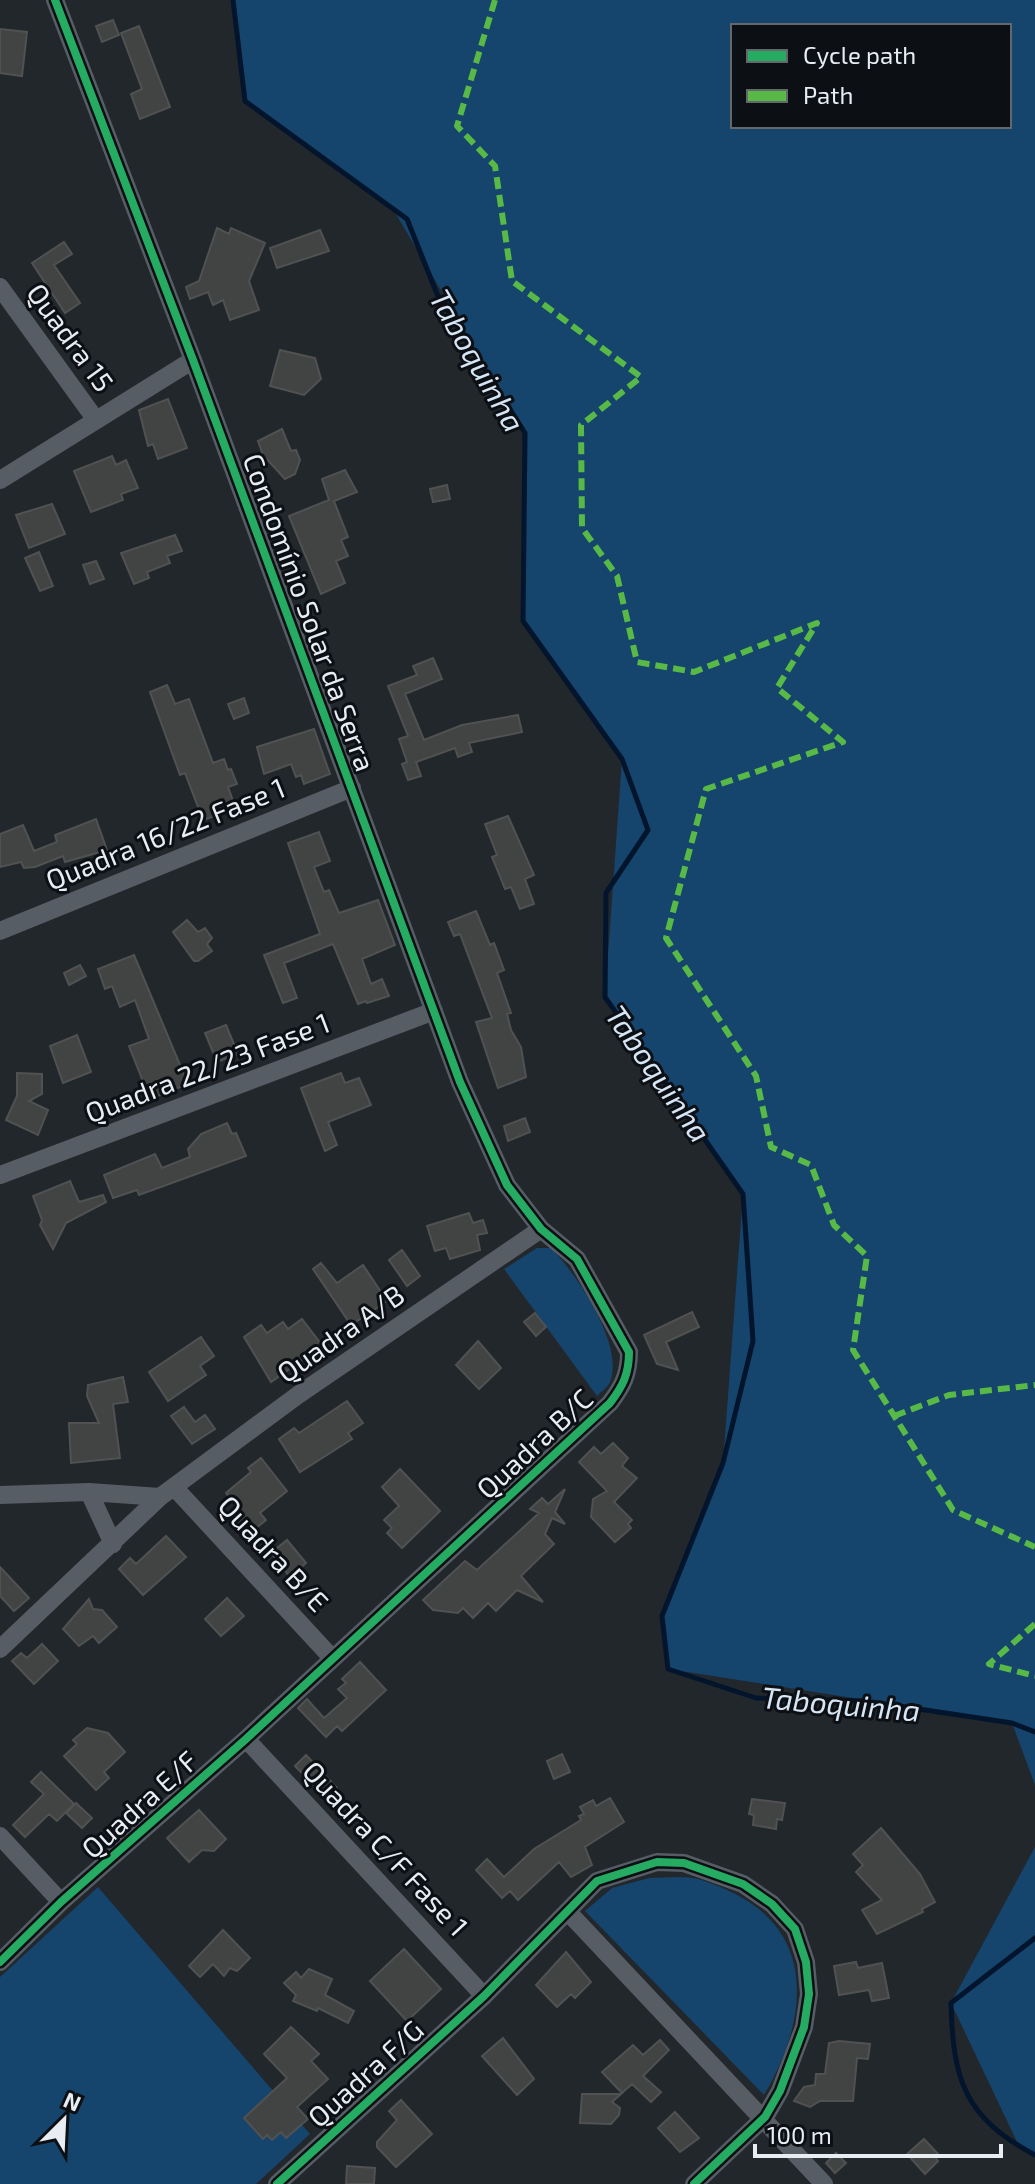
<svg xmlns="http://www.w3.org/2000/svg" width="1035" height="2184" font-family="'Exo 2',sans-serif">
  <rect width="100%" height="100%" fill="#22272c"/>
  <path fill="#15446c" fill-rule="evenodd" d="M233,0H1035V1785L1012,1723L668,1669L662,1616L723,1463L743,1194L605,997L622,759L523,621L525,433L393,209L245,101ZM733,26H1009V126H733Z
    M537,1248H551C576,1273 625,1345 610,1382C608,1387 601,1392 597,1396L504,1269Z
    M1035,1847V2155L1019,2146L951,2003Z
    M649,1878C663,1878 679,1876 693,1878C708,1881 726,1889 739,1896C820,1940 804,2028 764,2095L585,1911L612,1888Z
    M98,1887L310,2134L256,2184H0V1977Z"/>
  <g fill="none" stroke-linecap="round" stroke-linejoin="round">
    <path stroke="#03152c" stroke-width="5" d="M233,0L245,101L407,219L437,294L525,433L523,621L622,759L648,830L606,893L605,997L743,1194L753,1341L723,1463L662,1616L668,1669L756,1698L865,1701L1012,1723L1035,1732
      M1035,1938L951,2003C953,2080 964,2117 1035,2155"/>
  </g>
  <path fill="#424343" stroke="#505252" stroke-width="2" d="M113,20L119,35L102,42L96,26Z
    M139,26L170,107L140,119L131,94L142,89L121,33Z
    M0,29L27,32L22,76L0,73Z
    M217,228L229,234L231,228L265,243L249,281L259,310L230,320L223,300L213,305L208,292L190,299L186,287L199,281Z
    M320,230L329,251L277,268L270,248Z
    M64,242L72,254L54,265L80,303L65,313L32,263Z
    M280,350L315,358L321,379L304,395L270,386Z
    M168,399L187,448L158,459L153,444L148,446L139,410Z
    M282,429L291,451L296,450L300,460L295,474L285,479L263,455L258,441Z
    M112,456L116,465L126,460L138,488L121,494L123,500L91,512L74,471Z
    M345,470L357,492L334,501L348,537L341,540L348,556L336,561L345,583L321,594L289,516L329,500L322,479Z
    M447,485L450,499L433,502L430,489Z
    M52,504L65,534L29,548L16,515Z
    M175,535L182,551L167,556L170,563L147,572L149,578L134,584L121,553Z
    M39,552L53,586L40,591L25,558Z
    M96,561L104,579L90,584L83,565Z
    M433,658L442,679L405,694L424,740L462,725L518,715L522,732L469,743L472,752L458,757L455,748L416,762L421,776L408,780L402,764L407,762L399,739L408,736L388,686L417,675L413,666Z
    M167,685L175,704L189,699L213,763L224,759L228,770L231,769L237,784L228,787L236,809L203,820L185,773L180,775L150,692Z
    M244,698L249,713L234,719L228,704Z
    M314,729L330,774L304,784L301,775L296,777L291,764L264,774L257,747Z
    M508,816L534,875L525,879L534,904L520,909L511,887L505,889L501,879L492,857L497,855L485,824Z
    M96,819L107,850L65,862L63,856L35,867L24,868L21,862L0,867V834L23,825L34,851L57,842L55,835Z
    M319,832L330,861L314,867L324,892L329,890L339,913L378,900L395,945L362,959L371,984L382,979L389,996L367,1003L366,1001L358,1004L333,944L284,963L297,998L283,1003L264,955L320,934L288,843Z
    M476,911L490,945L494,943L504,970L497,973L511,1013L507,1014L511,1030L521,1047L526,1077L498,1088L476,1022L492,1018L460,934L454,936L448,922Z
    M187,920L198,932L205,928L212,938L207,944L212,951L198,961H194L173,932Z
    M134,955L188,1084L150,1099L129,1046L149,1039L135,1000L120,1007L112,986L105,989L98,969Z
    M80,965L86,976L69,985L64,973Z
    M226,1025L238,1054L217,1062L205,1033Z
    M77,1035L91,1072L63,1083L50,1046Z
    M17,1073L42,1074V1094L29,1101L48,1110L38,1135L6,1120L17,1096Z
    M341,1073L345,1083L359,1078L371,1105L328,1122L337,1145L325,1151L301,1088Z
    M525,1118L530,1132L508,1141L504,1126Z
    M227,1123L232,1134L236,1133L246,1156L139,1195L137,1190L113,1198L104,1175L155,1154L162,1168L190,1157L188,1149L201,1134Z
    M70,1181L79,1202L103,1195L106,1202L66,1223L53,1249L40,1225L42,1220L33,1196Z
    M469,1213L473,1223L483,1220L487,1233L477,1235L480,1250L450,1259L446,1248L435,1251L427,1226Z
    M402,1250L420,1276L407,1286L389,1260Z
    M321,1263L337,1283L363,1265L387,1301L351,1325L313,1269Z
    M692,1312L699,1327L666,1342L678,1370L657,1364L644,1335Z
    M535,1313L546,1327L536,1336L524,1322Z
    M302,1319L328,1353L310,1366L305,1358L271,1382L244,1337L261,1325L267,1333L283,1322L288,1329Z
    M201,1337L214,1356L200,1366L206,1375L168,1401L149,1372Z
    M478,1341L501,1368L479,1389L456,1365Z
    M123,1377L128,1402L113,1404L120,1458L71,1463L69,1423H99L87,1396L88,1385Z
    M347,1401L363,1423L348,1433L352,1439L300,1472L279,1439L294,1428L299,1433Z
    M184,1407L195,1422L205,1415L215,1429L192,1444L171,1416Z
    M613,1443L628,1458L622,1466L637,1478L614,1502L632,1520L628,1524L631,1528L615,1542L591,1517L593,1499L607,1491L579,1462L594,1447L601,1454Z
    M261,1458L287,1491L260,1513L266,1520L246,1536L236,1523L245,1517L226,1493L251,1472L248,1468Z
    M400,1469L440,1511L402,1548L387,1533L392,1528L384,1520L399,1506L382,1487Z
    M565,1489L555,1512L565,1524L552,1518L545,1534L554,1544L521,1576L543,1602L517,1590L496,1611L488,1603L473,1618L463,1608L458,1613L433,1610L423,1600L465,1561L477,1570L539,1513L530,1509L542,1498L548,1504Z
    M166,1536L186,1557L143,1595L119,1569L130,1558L136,1564Z
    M287,1540L306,1563L290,1577L271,1553Z
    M0,1567L29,1598L14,1611L0,1596Z
    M227,1598L244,1616L221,1636L205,1619Z
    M89,1599L93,1609L102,1610L117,1627L99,1643L93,1636L79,1646L63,1629Z
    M42,1644L58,1661L34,1684L12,1661L21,1653L27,1658Z
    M360,1662L386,1690L342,1731L337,1726L326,1737L298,1708L307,1699L324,1718L347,1698L338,1689L346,1683L342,1679Z
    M87,1728L108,1733L125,1752L104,1772L109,1778L96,1790L64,1756L77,1744L73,1740Z
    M562,1754L570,1772L554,1779L547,1761Z
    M306,1755L337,1788L326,1798L295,1766Z
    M41,1772L74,1804L57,1821L49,1814L25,1837L13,1825L44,1794L31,1782Z
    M610,1798L624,1822L585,1847L592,1865L571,1877L559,1862L518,1900L510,1891L502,1898L476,1870L487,1859L504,1877L534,1849L581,1820L579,1816L584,1814L580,1807L593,1800L596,1806Z
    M752,1799L785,1803L782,1820L777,1819L776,1829L753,1825L754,1815L749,1814Z
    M76,1803L92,1818L82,1828L66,1813Z
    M199,1810L226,1839L214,1851L202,1850L189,1862L167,1838Z
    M881,1828L920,1874L935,1902L922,1909L923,1912L877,1934L862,1910L882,1900L856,1872L863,1865L853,1854Z
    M223,1930L250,1958L237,1971L230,1968L224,1976L213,1964L200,1977L189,1966Z
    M404,1949L441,1989L407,2021L370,1981Z
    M566,1952L591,1982L575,1998L571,1994L557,2007L536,1985Z
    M856,1962L858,1968L882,1963L889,1998L872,2001L869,1990L839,1995L834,1966Z
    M309,1969L332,1979L325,1995L354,2011L348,2023L318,2008L317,2011L293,2001L296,1995L284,1983L296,1972L301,1978Z
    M291,2027L319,2054L311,2061L328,2079L297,2107L308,2119L286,2138L281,2132L272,2140L267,2135L263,2139L244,2118L287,2078L264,2054Z
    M503,2038L534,2079L517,2095L482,2056Z
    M660,2040L669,2050L643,2076L661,2092L651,2102L632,2084L622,2093L602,2072L633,2045L643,2055Z
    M839,2041L870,2044L868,2059L857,2058L853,2101H820L810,2107L794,2101L804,2087L815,2085L816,2074H825L829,2043Z
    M582,2094H621L612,2102L620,2108L619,2115L611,2124L580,2123Z
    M401,2100L432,2134L396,2167L377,2147V2142L397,2120L389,2111Z
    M675,2112L699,2138L680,2152L658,2128Z
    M924,2139L939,2155L936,2158L938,2161L925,2174L907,2154Z
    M836,2153L846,2163L835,2173L826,2163Z
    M347,2166L375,2168L374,2184H346Z"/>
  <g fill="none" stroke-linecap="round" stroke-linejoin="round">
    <path stroke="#565d64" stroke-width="18" d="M0,287L96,420
      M0,480L193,360
      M0,931L352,788
      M0,1175L434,1011
      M174,1487L332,1658
      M89,1492L113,1544
      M0,1495L89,1492L160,1497
      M0,1649L160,1497L298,1395L541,1229
      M246,1739L484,1996
      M0,1836L61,1902
      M568,1912L824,2184
      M0,1962L61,1902L246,1739L610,1403C623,1386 629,1374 629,1352L577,1259L541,1229L507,1185L460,1082L193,360L55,0
      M277,2184L484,1996L597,1881L657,1862L684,1863L743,1884L772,1904L795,1929L806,1962L809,1994L804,2027L780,2091L765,2117L694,2184"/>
    <path stroke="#58b947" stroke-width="6" stroke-dasharray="12 6" stroke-linecap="butt" d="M495,0L457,126L495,166L512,281L641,377L581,425L582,528L617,576L637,662L694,672L817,623L777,688L843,742L706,789L666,938L756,1076L771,1147L811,1165L834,1225L867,1256L853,1350L953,1510L1035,1547
      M894,1416L949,1395L1035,1385
      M1035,1624L989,1664L1035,1676"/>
    <g stroke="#0c0f13" stroke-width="13">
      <path id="cycleway" d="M0,1962L61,1902L246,1739L610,1403C623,1386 629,1374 629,1352L577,1259L541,1229L507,1185L460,1082L193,360L55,0
        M277,2184L484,1996L597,1881L657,1862L684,1863L743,1884L772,1904L795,1929L806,1962L809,1994L804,2027L780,2091L765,2117L694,2184"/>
    </g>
    <use href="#cycleway" stroke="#26ab63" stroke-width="8"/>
  </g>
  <g text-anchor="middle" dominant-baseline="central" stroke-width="6" stroke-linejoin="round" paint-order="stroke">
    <g font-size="28" fill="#e8edf3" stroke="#0c0f13">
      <text transform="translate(71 337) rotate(54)">Quadra 15</text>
      <text transform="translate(310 612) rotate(70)">Condomínio Solar da Serra</text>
      <text transform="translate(165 833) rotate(-22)">Quadra 16/22 Fase 1</text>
      <text transform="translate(207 1067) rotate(-21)">Quadra 22/23 Fase 1</text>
      <text transform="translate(340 1333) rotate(-35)">Quadra A/B</text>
      <text transform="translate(534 1443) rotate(-43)">Quadra B/C</text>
      <text transform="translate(274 1553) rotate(47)">Quadra B/E</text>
      <text transform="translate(139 1804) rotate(-42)">Quadra E/F</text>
      <text transform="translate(386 1848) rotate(47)">Quadra C/F Fase 1</text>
      <text transform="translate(365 2073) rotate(-42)">Quadra F/G</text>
    </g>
    <g font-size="30" font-style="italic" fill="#d7e6f5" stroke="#0c0f13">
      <text transform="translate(478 360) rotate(60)">Taboquinha</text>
      <text transform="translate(659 1073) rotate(55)">Taboquinha</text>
      <text transform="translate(841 1703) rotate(5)">Taboquinha</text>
    </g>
  </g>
  <rect x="731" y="24" width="280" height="104" fill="#0c0f13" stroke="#64686d" stroke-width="2"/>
  <rect x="747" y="50" width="40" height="12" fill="#26ab63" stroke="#64686d" stroke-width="2"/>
  <text x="803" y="64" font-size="24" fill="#e8edf3">Cycle path</text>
  <rect x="747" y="90" width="40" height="12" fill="#58b947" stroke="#64686d" stroke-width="2"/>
  <text x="803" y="104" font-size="24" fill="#e8edf3">Path</text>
  <g transform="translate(64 2120) rotate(24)" stroke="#0c0f13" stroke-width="6" paint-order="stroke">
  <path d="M0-6L14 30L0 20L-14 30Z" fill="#e8edf3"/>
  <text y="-12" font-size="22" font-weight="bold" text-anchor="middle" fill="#e8edf3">N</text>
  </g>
  <path d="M755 2144v12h246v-12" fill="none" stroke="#e8edf3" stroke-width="4"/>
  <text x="767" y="2144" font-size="24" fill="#e8edf3" stroke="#0c0f13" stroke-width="6" paint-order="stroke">100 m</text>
</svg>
